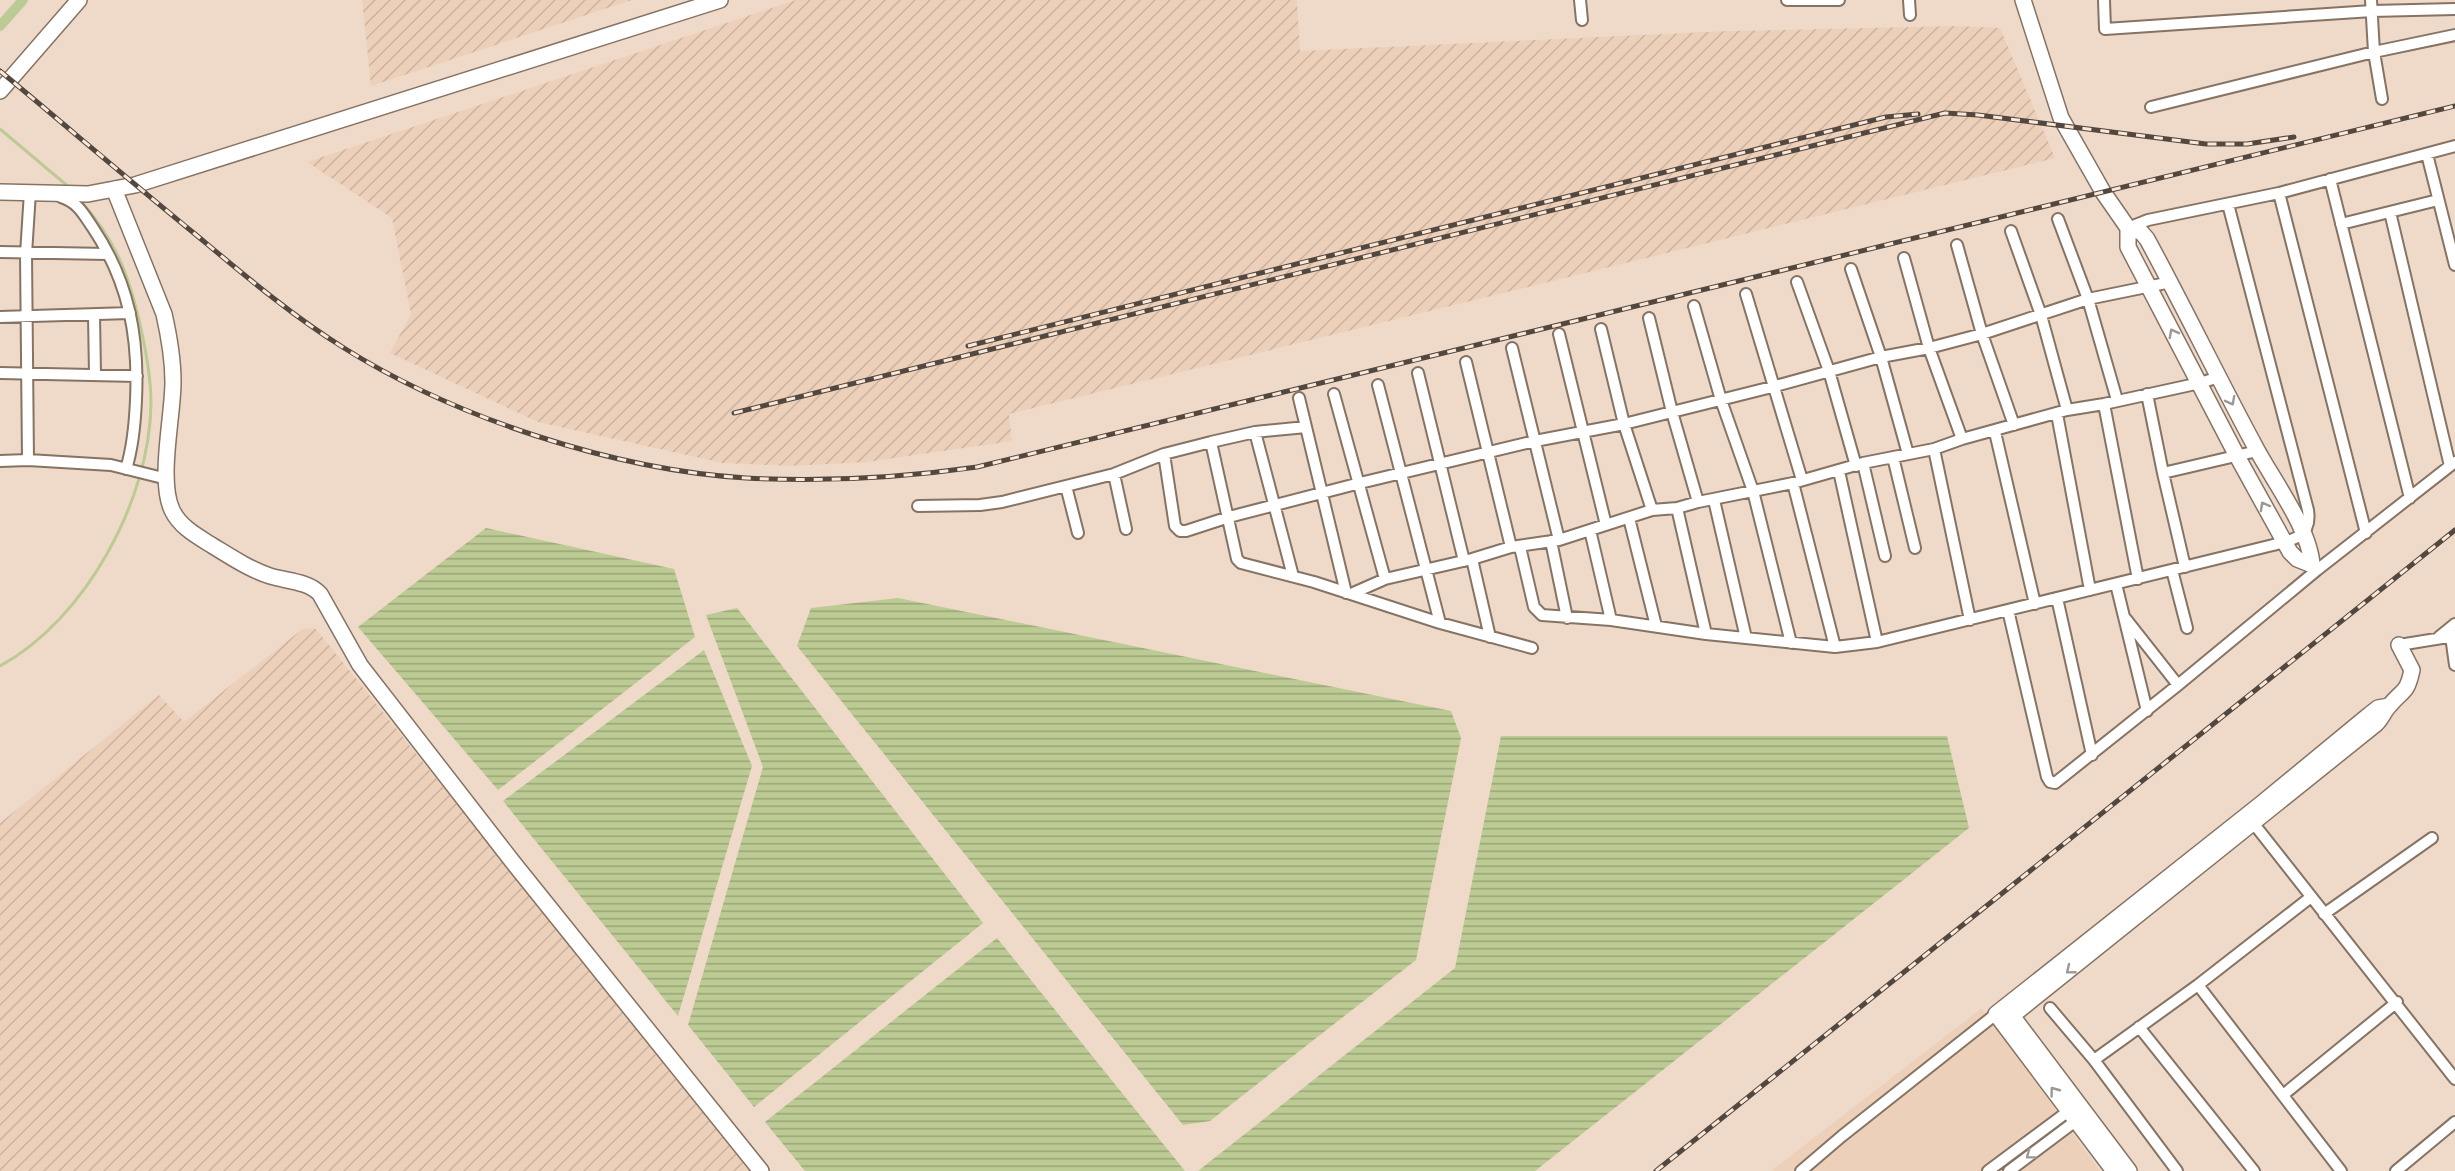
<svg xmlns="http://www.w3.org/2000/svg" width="2455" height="1171" font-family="Karla,sans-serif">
  <defs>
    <pattern id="industrial-furrows" width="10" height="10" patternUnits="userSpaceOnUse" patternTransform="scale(1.5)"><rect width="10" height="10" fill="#ecd0ba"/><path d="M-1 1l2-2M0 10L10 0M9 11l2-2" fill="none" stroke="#cbb3a0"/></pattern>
    <pattern id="water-rules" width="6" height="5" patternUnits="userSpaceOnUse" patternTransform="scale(1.5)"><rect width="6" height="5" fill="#bcca93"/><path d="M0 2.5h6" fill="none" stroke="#9aa578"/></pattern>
  </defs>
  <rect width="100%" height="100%" fill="#efdac9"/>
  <path fill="#ecd0ba" d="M1982,1008L2100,1171H1771Z"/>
  <path fill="url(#industrial-furrows)" d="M362,0H632L371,86Z
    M796,0H1297L1300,51L1729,31L1958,26L2000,28L2055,158L1009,414L1012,441L867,462L789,466L723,463L538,422L390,353L411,314L392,218L307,162Z
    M304,628L316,629L752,1171H0V823L159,695L184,722Z"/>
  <path fill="url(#water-rules)" d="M486,528L674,569L695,637L498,790L358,627Z
    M898,598L1451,711L1461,738L1416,960L1210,1121L1183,1125L797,646L811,608Z
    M737,608L983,923L754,1107L688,1025L763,767L706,615Z
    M704,650L752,766L678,1016L503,801Z
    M1501,736H1947L1969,828L1535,1171H1198L1455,968Z
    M997,938L1185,1171H805L765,1122Z"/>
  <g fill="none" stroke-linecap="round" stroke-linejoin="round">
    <path stroke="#bcca93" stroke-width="3" d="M0,129L70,188
      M0,666C86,619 150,500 151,403C151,365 135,291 118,256C108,235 95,217 80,200"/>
    <path stroke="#bcca93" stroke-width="10" d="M0,26L23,0"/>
    <g stroke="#867363" stroke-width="14">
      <path id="street" d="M1580,0L1582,20
        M1787,0H1839
        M1909,0L1910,15
        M2104,0L2105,29L2372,11L2455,9
        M2371,0L2374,52L2382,99
        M2151,107L2374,52L2455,35
        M2427,154L2455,265
        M2330,179L2410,498
        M2279,193L2366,533
        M61,197C78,202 84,215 93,228C129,282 139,337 136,400C135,423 133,447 126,469
        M2390,212L2450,466
        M2058,219L2088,299L2117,400
        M2341,224L2438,200
        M2128,228L2148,220L2279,193L2455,146
        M2011,231L2041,315L2067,410
        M1957,245L1982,334L2014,425
        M0,252L108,254
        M1904,258L1929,348L1962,439
        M1851,269L1881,357L1908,454
        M1797,282L1829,371L1856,466
        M1746,294L1802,480
        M1694,306L1721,400L1753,491L1791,643
        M94,315L95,375
        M0,317L130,313
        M1649,318L1672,412L1698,502
        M1601,329L1624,424L1652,510
        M1559,334L1606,525
        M1512,348L1559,540
        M1466,362L1511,547
        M0,373L137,376
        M1418,373L1464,561
        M1378,385L1440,623
        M1334,394L1385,579
        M2147,394L2163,473L2185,567
        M1299,398L1346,593
        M2104,404L2138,579
        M2057,414L2090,590
        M1255,432L1293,576
        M1995,432L2035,604
        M1211,442L1237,559L1241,563L1314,582L1440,623L1532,648
        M1934,449L1970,620
        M1164,454L1175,526L1180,531H1186L1229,517L1360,483L1535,441L1624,424L1772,387L1881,357L1929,348L1982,334L2088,299L2171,282
        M1893,457L1915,548
        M28,460L26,254L30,192
        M0,461L28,460L111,465L167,479
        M1863,463L1885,556
        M1839,471L1877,642
        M2163,473L2257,451
        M1114,474L1126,529
        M1793,483L1835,647
        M1066,486L1078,533
        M1714,500L1746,638
        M918,506L980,505L1002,502L1114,474L1164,454L1211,442L1255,432L1306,427
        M1677,508L1706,634
        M1629,518L1656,626
        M1590,530L1611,620
        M1551,541L1567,618
        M1520,547L1534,607L1542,615L1611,620L1706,634L1835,647L1877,642L2273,545C2294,540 2312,536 2308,510L2228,204
        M1472,559L1490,637
        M2172,570L2187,628
        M2116,584L2147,711
        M1351,594L1385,579L1472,559L1511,547L1559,540L1652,510L1677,508L1698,502L1793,483L1863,463L1934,449L1962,439L2067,410L2104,404L2200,383L2219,377
        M2057,598L2092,755
        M2008,610L2047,777L2050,782L2055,783L2178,685L2317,570L2455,462
        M2126,619L2178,685
        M2451,636L2455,665
        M2439,637L2455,624
        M2399,645L2455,636
        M2254,824L2455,1079
        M2324,914L2432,838
        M2198,985L2341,1171
        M2050,1008L2094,1060L2177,1171
        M2139,1027L2254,1171
        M2094,1060L2198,985L2311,897
        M2283,1095L2397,1002
        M1801,1171L1842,1136L1996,1014
        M1988,1171L2074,1107
        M2009,1171L2081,1117
        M2396,1171L2455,1122"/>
    </g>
    <g stroke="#867363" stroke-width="18">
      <path id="secondary" d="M2023,0L2061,118L2103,192L2128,228L2141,232L2147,239C2185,309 2219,380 2257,450C2275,483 2310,530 2312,565L2297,559L2290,552L2237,456L2128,247V228
        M0,91L79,0
        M114,189L164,314C169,336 173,359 173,382C173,416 158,480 172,510C180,527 197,536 213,546C231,557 249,569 270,576C286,581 308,581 320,594L360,665L512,861L761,1171
        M0,192L88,194L135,185L720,0
        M2007,1009L2129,1171
        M2003,1023L2376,724C2382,718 2384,711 2390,705C2403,689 2407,694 2412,670L2399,645
        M2114,1171L1996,1014L2261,804L2369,715L2378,708L2389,706"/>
    </g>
    <use href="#street" stroke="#fff" stroke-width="10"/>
    <use href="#secondary" stroke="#fff" stroke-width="15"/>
    <g stroke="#524840" stroke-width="5">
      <path id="rail" d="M0,71C65,125 129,180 195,234C243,274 291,315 344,348C455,418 615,470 746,478C823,482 900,478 977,467L2455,106
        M968,346L1886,117L1918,114
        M734,413L1945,113L1978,115L2206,144H2247L2294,137
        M1656,1171L2455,530"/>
    </g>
    <use href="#rail" stroke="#fde7d6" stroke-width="3" stroke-dasharray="9" stroke-linecap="butt"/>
  </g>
  <defs><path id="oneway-chevron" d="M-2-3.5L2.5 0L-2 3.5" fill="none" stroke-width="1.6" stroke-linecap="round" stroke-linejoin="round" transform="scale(1.5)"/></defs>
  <g stroke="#9c9895">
    <use href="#oneway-chevron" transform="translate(2173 333) rotate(-118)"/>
    <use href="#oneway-chevron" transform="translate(2231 401) rotate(62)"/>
    <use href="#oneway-chevron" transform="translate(2264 506) rotate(-119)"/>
    <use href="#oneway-chevron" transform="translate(2070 970) rotate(141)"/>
    <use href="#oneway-chevron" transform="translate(2054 1091) rotate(-127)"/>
    <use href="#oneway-chevron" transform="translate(2030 1155) rotate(143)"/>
  </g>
</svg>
